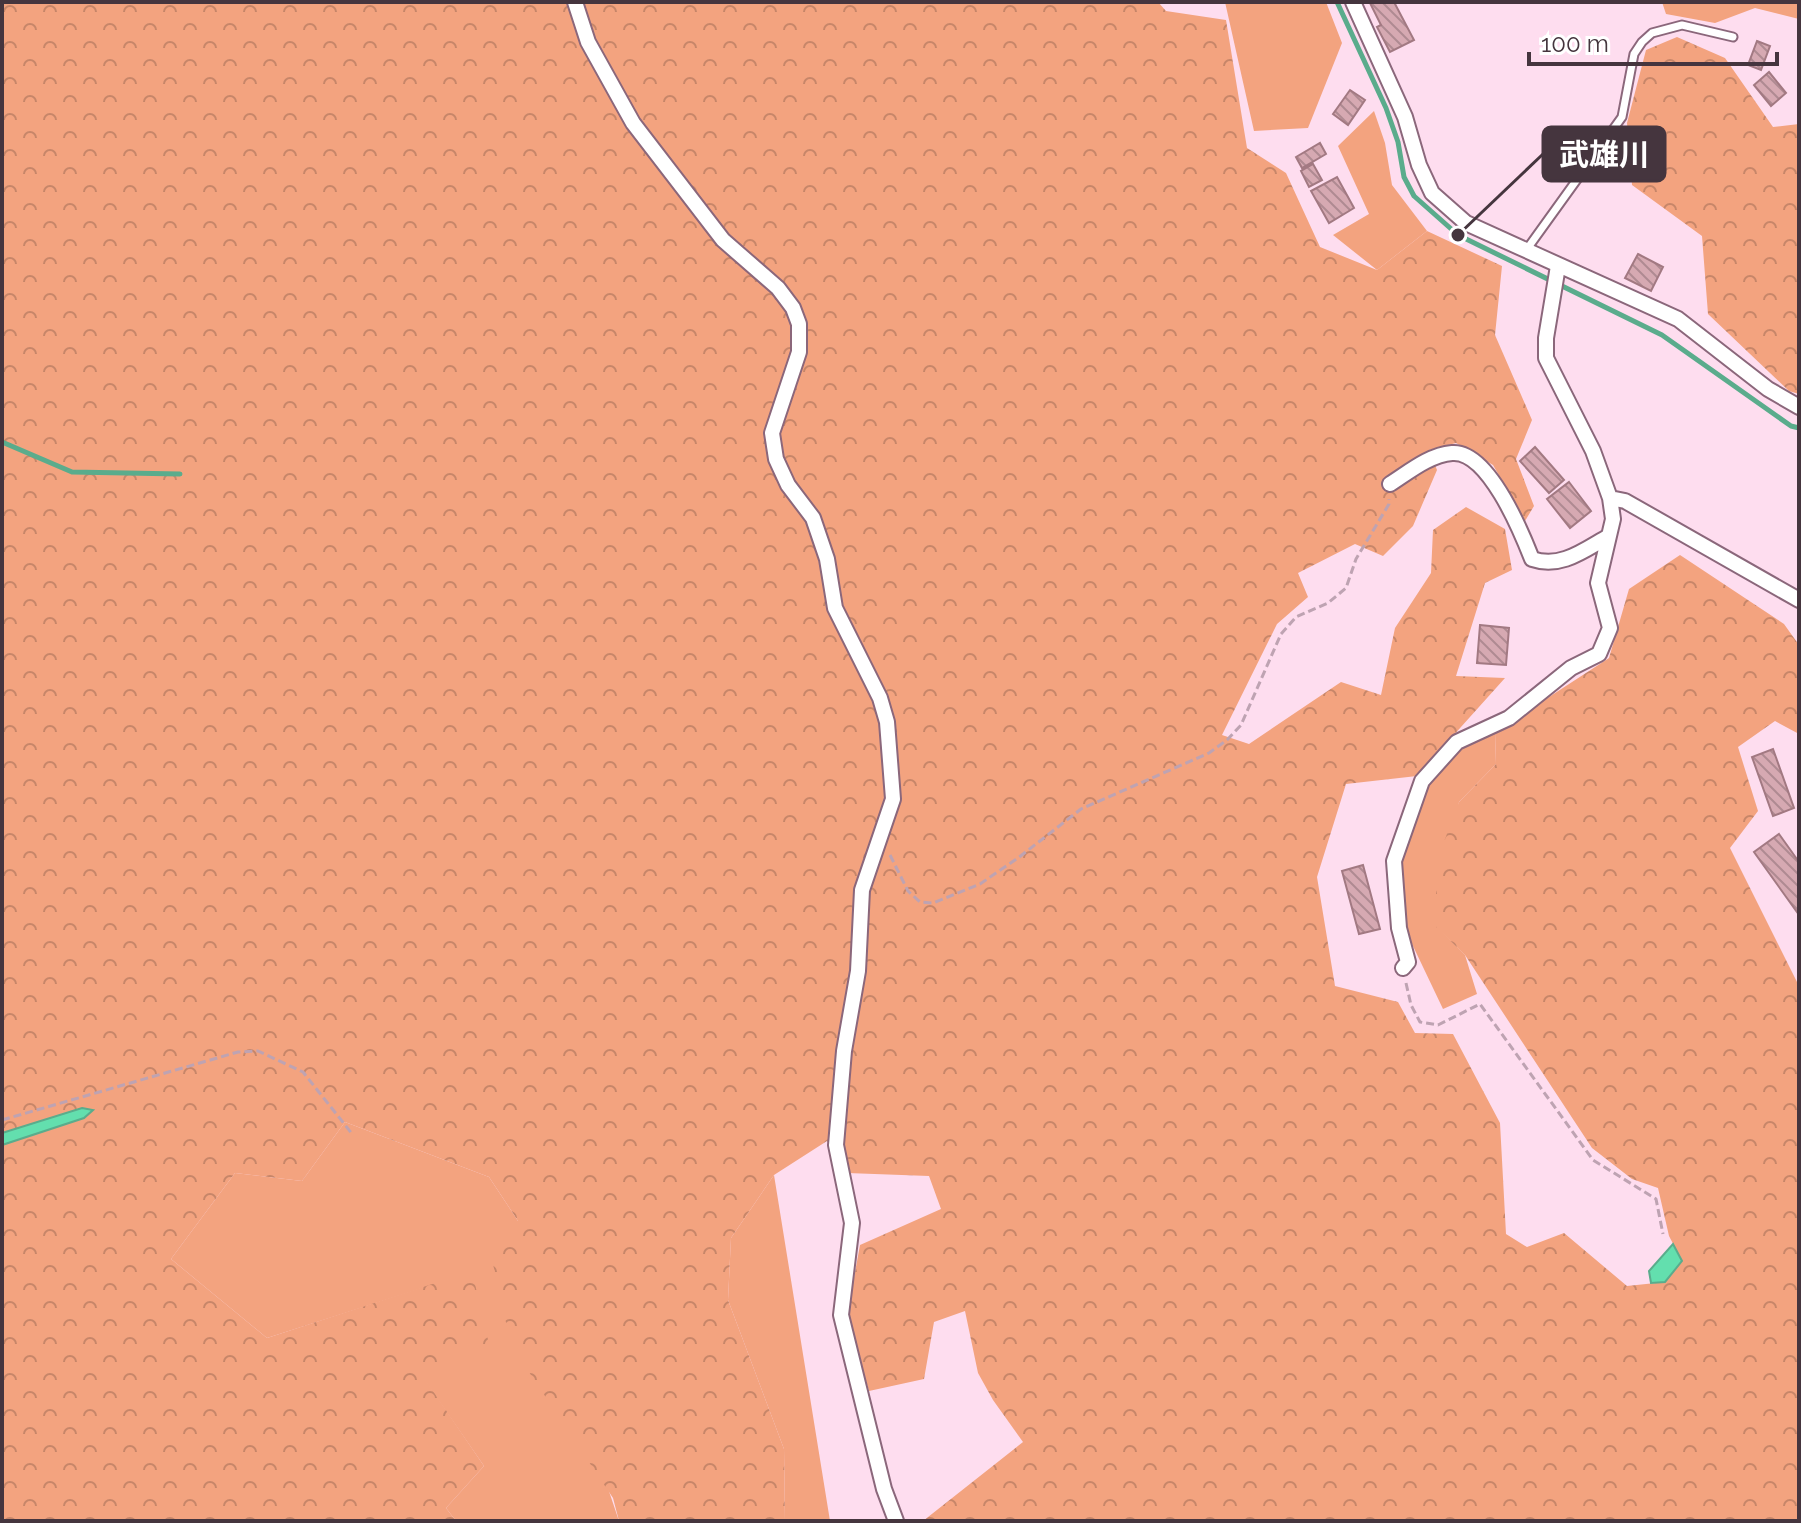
<svg xmlns="http://www.w3.org/2000/svg" width="1801" height="1523" font-family="Raleway,'Noto Sans JP',sans-serif">
  <defs>
    <pattern id="forest-crowns" width="20" height="18" patternUnits="userSpaceOnUse" patternTransform="scale(2)"><rect width="20" height="18" fill="#f3a37f"/><path d="M2 6a3 3 0 1 1 6 0M12 15a3 3 0 1 1 6 0" fill="none" stroke="#c78669"/></pattern>
    <pattern id="building-back-hatch" width="6" height="6" patternUnits="userSpaceOnUse" patternTransform="scale(2)"><rect width="6" height="6" fill="#d6a9b2"/><path d="M-1 5l2 2M0 0l6 6M5-1l2 2" fill="none" stroke="#af8a92"/></pattern>
  </defs>
  <rect width="100%" height="100%" fill="#feddef"/>
  <path fill="#f3a37f" d="M1225,2H1326L1342,43L1308,128L1254,131Z
    M1662,2H1799V19L1755,8L1715,23L1666,14Z
    M1374,111L1385,143L1392,185L1427,231L1377,270L1333,235L1369,214L1338,146Z
    M1495,732L1496,764L1459,802L1436,926L1465,955L1477,994L1443,1009L1403,925L1402,860L1428,784L1458,749Z
    M345,1122L489,1177L518,1221L619,1521H456L446,1508L484,1466L419,1372L472,1272L267,1338L171,1259L235,1173L302,1181Z
    M774,1175L830,1521H785L784,1449L728,1300L731,1238Z"/>
  <path fill="url(#forest-crowns)" d="M2,2H1158L1166,11L1226,20L1247,148L1286,173L1320,247L1377,270L1427,231L1502,266L1495,335L1532,420L1516,459L1534,506L1525,521L1493,465L1456,443L1429,450L1437,470L1413,526L1383,556L1355,544L1298,573L1308,597L1277,624L1222,735L1249,744L1341,682L1381,695L1395,628L1431,573L1433,530L1466,507L1505,529L1512,570L1485,583L1456,676L1505,678L1417,776L1346,784L1317,877L1335,986L1398,1002L1415,1033L1453,1034L1500,1123L1506,1234L1527,1247L1564,1233L1627,1286L1665,1282L1682,1261L1669,1236L1658,1188L1632,1179L1592,1148L1465,955L1436,927V863L1459,802L1496,764L1495,732L1609,658L1629,589L1680,555L1784,624L1799,645V734L1775,721L1738,747L1758,811L1730,848L1799,986V1521H923L1023,1442L993,1400L978,1373L965,1311L934,1322L924,1379L869,1391L847,1316L860,1245L941,1209L929,1176L847,1173L827,1141L774,1175L731,1238L728,1300L784,1449L785,1521H619L613,1498L511,1345L491,1255L518,1221L489,1177L345,1122L302,1181L235,1173L171,1259L267,1338L472,1271L489,1344L420,1372L484,1466L446,1508L456,1521H2V1145L84,1118L92,1110L82,1108L2,1133Z
    M1677,37L1725,58L1773,127L1799,124V394L1789,391L1708,314L1702,236L1632,185L1627,123L1646,50Z"/>
  <path fill="#63dfae" stroke="#5aac8c" stroke-width="2" d="M82,1108L93,1110L84,1118L2,1145V1133Z
    M1673,1244L1682,1261L1665,1282L1651,1283L1649,1271Z"/>
  <g fill="none" stroke-linecap="round" stroke-linejoin="round">
    <path stroke="#5aac8c" stroke-width="5" d="M1337,2L1386,108L1398,142L1404,177L1414,196L1458,235L1662,335L1791,426L1799,428
      M2,442L72,472L180,474"/>
  </g>
  <path fill="url(#building-back-hatch)" stroke="#a27982" stroke-width="2" d="M1394,2L1414,40L1390,52L1377,27L1381,25L1370,3Z
    M1757,41L1770,46L1761,70L1748,65Z
    M1769,72L1786,93L1771,106L1754,85Z
    M1350,90L1365,100L1348,125L1333,114Z
    M1320,143L1326,154L1302,168L1296,157Z
    M1313,164L1322,180L1309,187L1301,171Z
    M1337,177L1354,208L1329,223L1311,191Z
    M1638,254L1663,267L1651,291L1625,278Z
    M1535,447L1564,480L1549,493L1520,461Z
    M1569,482L1591,511L1570,528L1547,499Z
    M1480,625L1509,628L1506,665L1477,663Z
    M1773,749L1794,808L1773,816L1752,757Z
    M1779,834L1799,862V915L1754,852Z
    M1363,865L1380,929L1359,934L1342,871Z"/>
  <g fill="none" stroke-linecap="round" stroke-linejoin="round">
    <g stroke="#8b677b" stroke-width="11">
      <path id="lane" d="M1527,249L1622,117L1634,54L1642,42L1652,33L1682,25L1733,37"/>
    </g>
    <g stroke="#8b677b" stroke-width="18">
      <path id="street" d="M575,2L588,42L633,123L723,240L778,288L793,308L799,324V352L772,433L776,459L788,485L813,518L827,559L835,608L880,698L887,722L893,799L862,890L858,971L844,1051L836,1145L852,1223L841,1315L884,1489L896,1521
        M1353,2L1405,117L1419,165L1432,193L1466,223L1678,319L1768,389L1799,407
        M1390,484C1409,472 1429,455 1452,453C1488,450 1521,531 1532,559C1561,569 1584,550 1609,536L1613,519L1610,498L1593,451L1546,358V338L1558,266
        M1610,498L1625,501L1799,600
        M1403,968L1408,962L1399,928L1394,861L1422,781L1457,742L1509,718L1571,668L1599,654L1610,628L1598,583L1609,536"/>
    </g>
    <path stroke="#bea3b2" stroke-width="3" stroke-dasharray="8 4" stroke-linecap="butt" d="M890,855L908,891L920,902L933,903L980,884L1018,858L1081,809L1209,753L1227,740L1241,725L1281,634L1296,617L1328,603L1346,588L1356,559L1389,504V499
      M1406,983L1411,1005L1420,1022L1438,1025L1480,1004L1593,1160L1656,1199L1663,1234
      M2,1120L238,1052L258,1051L303,1072L353,1135"/>
    <use href="#lane" stroke="#fff" stroke-width="7"/>
    <use href="#street" stroke="#fff" stroke-width="14"/>
  </g>
  <path fill="none" stroke="#45353e" stroke-width="3" d="M1458 235L1543 154"/>
  <circle fill="#45353e" stroke="#fff" stroke-width="3" cx="1458" cy="235" r="8"/>
  <rect fill="#45353e" stroke="#45353e" stroke-width="3" x="1543" y="127" width="122" height="54" rx="8"/>
  <g font-size="30" text-anchor="middle" font-weight="bold" fill="#fff">
    <text x="1604" y="165">武雄川</text>
  </g>
  <rect width="1801" height="1523" fill="none" stroke="#45353e" stroke-width="8"/>
  <path d="M1529 52v12h248v-12" fill="none" stroke="#45353e" stroke-width="4"/>
  <text x="1541" y="52" font-size="24" fill="#45353e" stroke="#ffffff" stroke-width="6" paint-order="stroke">100 m</text>
</svg>
